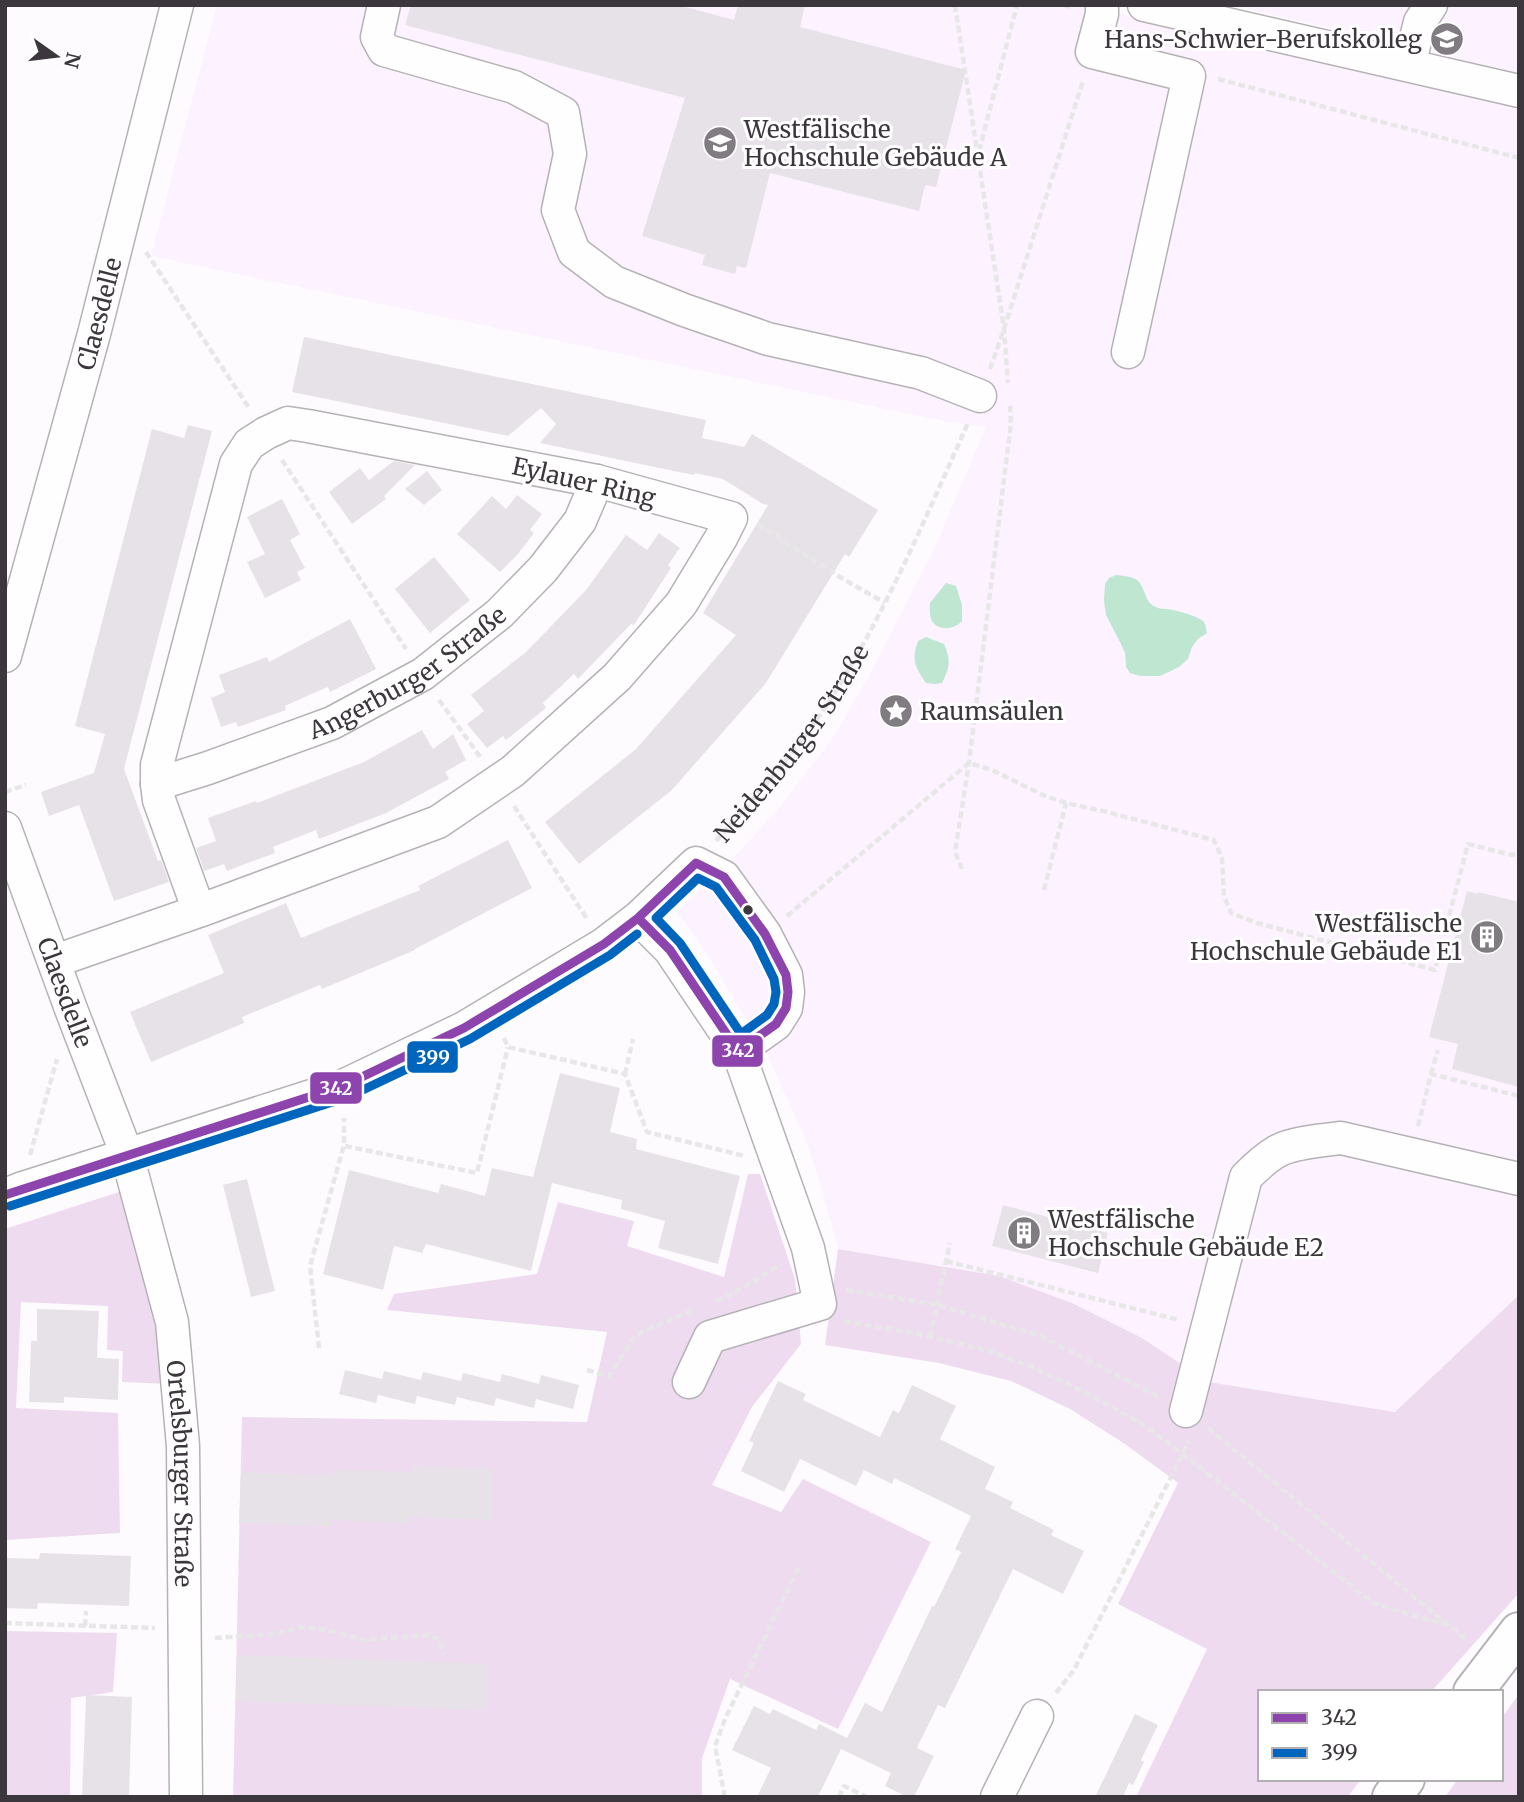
<svg xmlns="http://www.w3.org/2000/svg" width="1524" height="1802" font-family="Merriweather,serif">
  <rect width="100%" height="100%" fill="#fefbfe"/>
  <path fill="#fdf2ff" d="M217,5H1096V8L1519,104V1295L1396,1412L1208,1382L1142,1338L1072,1303L999,1276L838,1249L820,1182L804,1136L767,1054L707,954L677,912L738,853L780,807L832,739L869,676L936,545L986,427L948,422L151,256Z
    M1231,5H1519V73Z"/>
  <path fill="#eedbf0" d="M748,1174H760L795,1279L801,1344L752,1407L712,1485L781,1512L803,1479L931,1542L838,1729L730,1679L702,1758V1797H233L242,1417L587,1422L607,1332L387,1310L394,1294L537,1274L558,1202L634,1221L627,1246L724,1277Z
    M125,1190L152,1283L167,1384L122,1382L123,1351L107,1350L108,1306L21,1302L16,1408L118,1413L120,1533L5,1540V1229Z
    M838,1249L999,1276L1072,1303L1142,1338L1208,1382L1395,1412L1519,1295V1593L1431,1692H1260V1779H1361L1348,1797H1136L1207,1649L1118,1604L1178,1483L1125,1444L1070,1409L1011,1381L939,1363L825,1345Z
    M5,1631L117,1633L113,1692L71,1698L70,1797H5Z
    M1519,1694V1797H1445L1458,1779H1501V1719Z"/>
  <path fill="#bfe6d1" d="M1116,575C1121,576 1129,576 1133,578C1147,583 1142,602 1156,607C1163,610 1161,608 1167,609C1175,610 1199,616 1204,622C1206,625 1206,629 1207,633L1198,639L1192,647L1188,659L1179,667L1160,676H1140L1130,673L1126,667L1125,653L1121,644L1106,615L1104,601L1105,584L1109,578Z
    M946,583L956,586L962,605V621C955,629 939,632 932,621C929,616 930,608 930,603Z
    M926,637L944,644C951,660 950,667 942,683L935,684L926,683C915,667 911,660 918,641Z"/>
  <path fill="#e7e2e7" d="M411,5H678L734,20L738,5H805L800,27L966,70L936,187L925,185L919,211L770,173L746,268L737,266L735,274L702,265L705,255L642,236L685,98L405,25Z
    M304,337L706,420L702,438L744,447L752,434L878,510L849,557L845,554L766,683L672,790L579,864L545,822L636,749L736,635L703,613L768,505L763,504L723,479L695,473L694,475L664,469L540,443L556,424L541,408L508,436L292,392Z
    M188,425L212,431L124,769L158,861L161,860L169,882L114,901L79,805L49,816L41,792L94,773L105,734L75,726L152,429L184,438Z
    M394,461L415,465L384,496L386,499L352,524L329,492L360,468L369,480Z
    M427,471L442,490L424,505L405,489Z
    M517,495L542,514L530,530L534,533L518,554L500,572L457,534L492,496L506,509Z
    M282,499L300,534L290,540L305,568L297,572L301,580L265,598L247,562L265,554L247,517Z
    M659,533L680,548L668,565L671,568L634,625L631,624L578,679L574,674L543,703L546,708L506,740L503,736L487,748L467,724L484,711L471,695L526,652L586,590L626,535L647,550Z
    M434,557L470,600L430,633L395,589Z
    M350,619L376,669L330,692L328,687L307,696L285,706L286,710L238,727L236,722L221,727L211,698L225,692L219,675L267,657L269,662Z
    M422,730L433,749L453,734L466,760L445,772L449,779L386,813L319,839L316,830L273,847L275,853L245,864L227,871L224,864L204,871L196,848L216,841L208,818L256,801L257,803L364,762Z
    M508,840L532,888L415,949V950L322,989L320,985L242,1017L244,1023L151,1062L130,1012L224,973L208,935L286,903L301,938L420,890L418,886Z
    M1467,891L1478,894V892L1519,902V1087L1452,1069L1458,1044L1429,1037Z
    M560,1073L620,1088L610,1132L637,1139L636,1149L740,1176L718,1264L658,1248L665,1221L621,1209L622,1200L552,1183L531,1271L426,1244L422,1253L394,1246L383,1290L323,1274L349,1170L438,1193L441,1184L485,1196L492,1168L533,1177Z
    M247,1179L275,1291L251,1297L223,1185Z
    M1003,1205L1108,1233L1098,1273L992,1246Z
    M37,1309L99,1311L97,1358L119,1359L118,1400L64,1397V1403L29,1402L31,1341H37Z
    M345,1370L382,1379L384,1371L421,1380L423,1372L461,1381L463,1373L500,1382L502,1374L539,1384L541,1375L579,1385L573,1409L536,1399L534,1408L496,1398L494,1406L457,1397L455,1405L417,1396L415,1404L378,1395L376,1403L339,1394Z
    M778,1381L806,1394L803,1400L880,1437L893,1410L899,1413L912,1385L956,1406L940,1439L995,1467L985,1489L1013,1502L1010,1508L1054,1530L1051,1535L1084,1551L1063,1594L1013,1569L945,1708L938,1705L917,1748L934,1756L914,1797H907L885,1786L891,1773L841,1749L818,1797H757L771,1768L732,1750L754,1706L770,1714L773,1709L816,1730L819,1724L847,1738L865,1703L882,1712L932,1606L934,1607L961,1552L955,1549L971,1516L894,1478L892,1484L864,1470L856,1486L800,1459L784,1492L741,1471L754,1443L749,1441Z
    M412,1466L494,1469L492,1520L412,1517V1523L331,1520V1526L239,1523L241,1472L333,1476L334,1470L412,1472Z
    M40,1553L131,1556L129,1606L38,1603L37,1609L5,1608V1558L39,1559Z
    M237,1655L488,1664L486,1710L236,1701Z
    M86,1695L132,1697L129,1797H82Z
    M1135,1714L1158,1725L1141,1760L1144,1762L1133,1785L1129,1783L1123,1797H1095Z"/>
  <g fill="none" stroke-linecap="round" stroke-linejoin="round">
    <g stroke="#b5b2b5" stroke-width="35">
      <g id="minor">
        <path d="M384,5L377,37L384,50L514,87L563,113L570,154L558,210L574,252L614,282L684,310L768,339L921,373L980,396"/>
        <path d="M1102,5V14L1092,52L1189,76L1128,352"/>
        <path d="M1144,5L1519,91"/>
        <path d="M1409,65L1420,22L1431,5"/>
        <path id="s2" d="M5,656L94,334L177,5"/>
        <path id="s3" d="M157,784L208,768L332,723L423,674L499,614L543,569L580,521L597,481"/>
        <path id="s4" d="M5,828L71,1009L127,1155L172,1322L183,1446L186,1797"/>
        <path d="M638,918L670,950L738,1051L808,1248L820,1304L710,1337L689,1382"/>
        <path d="M55,961L199,911L438,822L513,771L617,677L681,604L721,538L731,518L597,481L308,426L288,423L266,433L249,444L236,464L157,765V784L159,800L199,911"/>
        <path d="M5,1195L20,1189L343,1086L464,1028L604,944L638,918L696,863L724,877L765,934L786,975L788,992L786,1008L776,1024L738,1051"/>
        <path d="M1186,1411L1246,1177C1255,1168 1264,1159 1276,1152C1290,1143 1324,1140 1341,1138L1519,1179"/>
        <path d="M997,1797L1037,1716"/>
      </g>
    </g>
    <g stroke="#b5b2b5" stroke-width="42">
      <path id="major" d="M1473,1692L1519,1632
        M1392,1797L1405,1779"/>
    </g>
    <g stroke="#e8e7e8" stroke-width="4.5" stroke-dasharray="7 3.5" stroke-linecap="butt">
      <path d="M955,5L1004,329L1008,383"/>
      <path d="M1064,5L1074,8"/>
      <path d="M1218,79L1519,158"/>
      <path d="M979,151L1017,5"/>
      <path d="M146,252L249,408"/>
      <path d="M990,369L1004,329L1083,81"/>
      <path d="M282,460L406,649"/>
      <path d="M758,524L840,577L885,603"/>
      <path d="M439,700L481,758"/>
      <path d="M5,792L26,785"/>
      <path d="M514,806L587,919"/>
      <path id="s1" d="M716,841C756,796 797,751 830,700C886,612 926,517 968,423"/>
      <path d="M962,869L955,852L969,763L1011,423L1010,406"/>
      <path d="M1044,890L1066,803"/>
      <path d="M787,916L969,763L992,770L1043,795L1066,803L1107,812L1214,840L1222,858L1224,896L1231,913L1257,923L1435,970L1468,844L1512,855L1519,853"/>
      <path d="M504,1038L508,1047L625,1074L647,1132L745,1156"/>
      <path d="M625,1074L633,1039"/>
      <path d="M1431,1074L1438,1050"/>
      <path d="M1418,1126L1431,1074L1519,1096"/>
      <path d="M345,1146L477,1173L508,1047"/>
      <path d="M30,1155L57,1059"/>
      <path d="M946,1261L1179,1320"/>
      <path d="M846,1290L937,1305L1041,1336L1159,1397"/>
      <path d="M716,1301L732,1294L781,1264"/>
      <path d="M844,1321L919,1334L986,1350L1030,1366L1089,1394L1143,1425L1182,1453L1373,1603L1447,1625"/>
      <path d="M930,1337L950,1243"/>
      <path d="M319,1348L310,1266L344,1145V1118"/>
      <path d="M587,1370L609,1376L636,1335L691,1311"/>
      <path d="M1208,1428L1469,1642"/>
      <path d="M5,1623L155,1628"/>
      <path d="M85,1626L86,1611"/>
      <path d="M215,1638L276,1634L302,1627L333,1631L362,1640L427,1635L439,1639L444,1655"/>
      <path d="M1056,1693L1074,1670L1189,1441"/>
      <path d="M724,1797V1792L715,1746L725,1719L799,1567"/>
      <path d="M839,1797L844,1786L867,1797"/>
    </g>
    <use href="#minor" stroke="#fffeff" stroke-width="32"/>
    <use href="#major" stroke="#fffeff" stroke-width="38"/>
    <g stroke="#fff" stroke-width="14">
      <path id="bus-1" d="M696,863L724,877L765,934L786,975L788,992L786,1008L776,1024L738,1051L670,950L638,918Z
        M5,1195L343,1086L464,1028L604,944L638,918"/>
    </g>
    <g stroke="#fff" stroke-width="14">
      <path id="bus-2" d="M698,878L716,887L755,940L774,979L776,992L774,1004L767,1015L741,1034L680,943L656,918Z
        M10,1206L348,1097L470,1039L610,955L637,934"/>
    </g>
    <use href="#bus-1" stroke="#8e44ad" stroke-width="9"/>
    <use href="#bus-2" stroke="#0065bd" stroke-width="9"/>
  </g>
  <defs>
    <g id="school-disc" transform="scale(1.75)"><circle r="9.5" fill="#807c81" stroke="#fff"/><path d="M0-5L7-2L0 1L-7-2ZM-4 1L0 2.5L4 1V4Q0 6-4 4Z" fill="#fff"/></g>
    <g id="university-disc" transform="scale(1.75)"><circle r="9.5" fill="#807c81" stroke="#fff"/><path d="M0-5L7-2L0 1L-7-2ZM-4 1L0 2.5L4 1V4Q0 6-4 4Z" fill="#fff"/></g>
    <g id="sight-disc" transform="scale(1.75)"><circle r="9.5" fill="#807c81" stroke="#fff"/><path d="M0-6L1.8-2.2L6-1.7L2.9 1.2L3.7 5.4L0 3.3L-3.7 5.4L-2.9 1.2L-6-1.7L-1.8-2.2Z" fill="#fff"/></g>
    <g id="building-disc" transform="scale(1.75)"><circle r="9.5" fill="#807c81" stroke="#fff"/><path d="M-4-6H4V6H1V3H-1V6H-4ZM-2.5-4.3h1.7v1.8h-1.7ZM.8-4.3h1.7v1.8H.8ZM-2.5-1h1.7V.8h-1.7ZM.8-1h1.7V.8H.8Z" fill="#fff"/></g>
  </defs>
  <g fill-rule="evenodd">
    <use href="#school-disc" x="1447" y="39"/>
    <use href="#university-disc" x="720" y="143"/>
    <use href="#sight-disc" x="896" y="711"/>
    <use href="#building-disc" x="1487" y="937"/>
    <use href="#building-disc" x="1024" y="1233"/>
  </g>
  <circle fill="#3c373d" stroke="#fff" stroke-width="2.5" cx="748" cy="910" r="6"/>
  <g text-anchor="middle" dominant-baseline="central" stroke-width="6" stroke-linejoin="round" paint-order="stroke">
    <g font-size="24" fill="#3c373d" stroke="#fff" text-anchor="start">
      <text x="1422" y="39" text-anchor="end">Hans-Schwier-Berufskolleg</text>
      <text x="744" y="129">Westfälische<tspan x="744" dy="28">Hochschule Gebäude A</tspan></text>
      <text x="920" y="711">Raumsäulen</text>
      <text x="1462" y="923" text-anchor="end">Westfälische<tspan x="1462" dy="28">Hochschule Gebäude E1</tspan></text>
      <text x="1048" y="1219">Westfälische<tspan x="1048" dy="28">Hochschule Gebäude E2</tspan></text>
    </g>
    <g font-size="24" fill="#3c373d" stroke="#fff">
      <text stroke="none"><textPath href="#s2" startOffset="355">Claesdelle</textPath></text>
      <text transform="translate(584 482) rotate(13)">Eylauer Ring</text>
      <text stroke="none"><textPath href="#s3" startOffset="276">Angerburger Straße</textPath></text>
      <text stroke="none"><textPath href="#s1" startOffset="124">Neidenburger Straße</textPath></text>
      <text stroke="none"><textPath href="#s4" startOffset="175">Claesdelle</textPath></text>
      <text stroke="none"><textPath href="#s4" startOffset="674">Ortelsburger Straße</textPath></text>
    </g>
  </g>
  <g stroke="#fff" stroke-width="2.5">
    <rect x="711" y="1034" width="53" height="34" rx="7" fill="#8e44ad"/>
    <rect x="406" y="1040" width="53" height="34" rx="7" fill="#0065bd"/>
    <rect x="309" y="1071" width="54" height="34" rx="7" fill="#8e44ad"/>
  </g>
  <g font-size="19" text-anchor="middle" font-weight="bold" fill="#fff">
    <text x="738" y="1057">342</text>
    <text x="433" y="1064">399</text>
    <text x="336" y="1095">342</text>
  </g>
  <rect width="1524" height="1802" fill="none" stroke="#3c373d" stroke-width="14"/>
  <rect x="1258" y="1690" width="245" height="91" fill="#ffffff" stroke="#b1afb1" stroke-width="2"/>
  <rect x="1272" y="1713" width="35" height="10" fill="#8e44ad" stroke="#b1afb1" stroke-width="2"/>
  <text x="1321" y="1725" font-size="21" fill="#3c373d">342</text>
  <rect x="1272" y="1748" width="35" height="10" fill="#0065bd" stroke="#b1afb1" stroke-width="2"/>
  <text x="1321" y="1760" font-size="21" fill="#3c373d">399</text>
  <g transform="translate(56 56) rotate(104)" stroke="#ffffff" stroke-width="5" paint-order="stroke">
  <path d="M0-5L12 26L0 18L-12 26Z" fill="#3c373d"/>
  <text y="-10" font-size="19" font-weight="bold" text-anchor="middle" fill="#3c373d">N</text>
  </g>
</svg>
